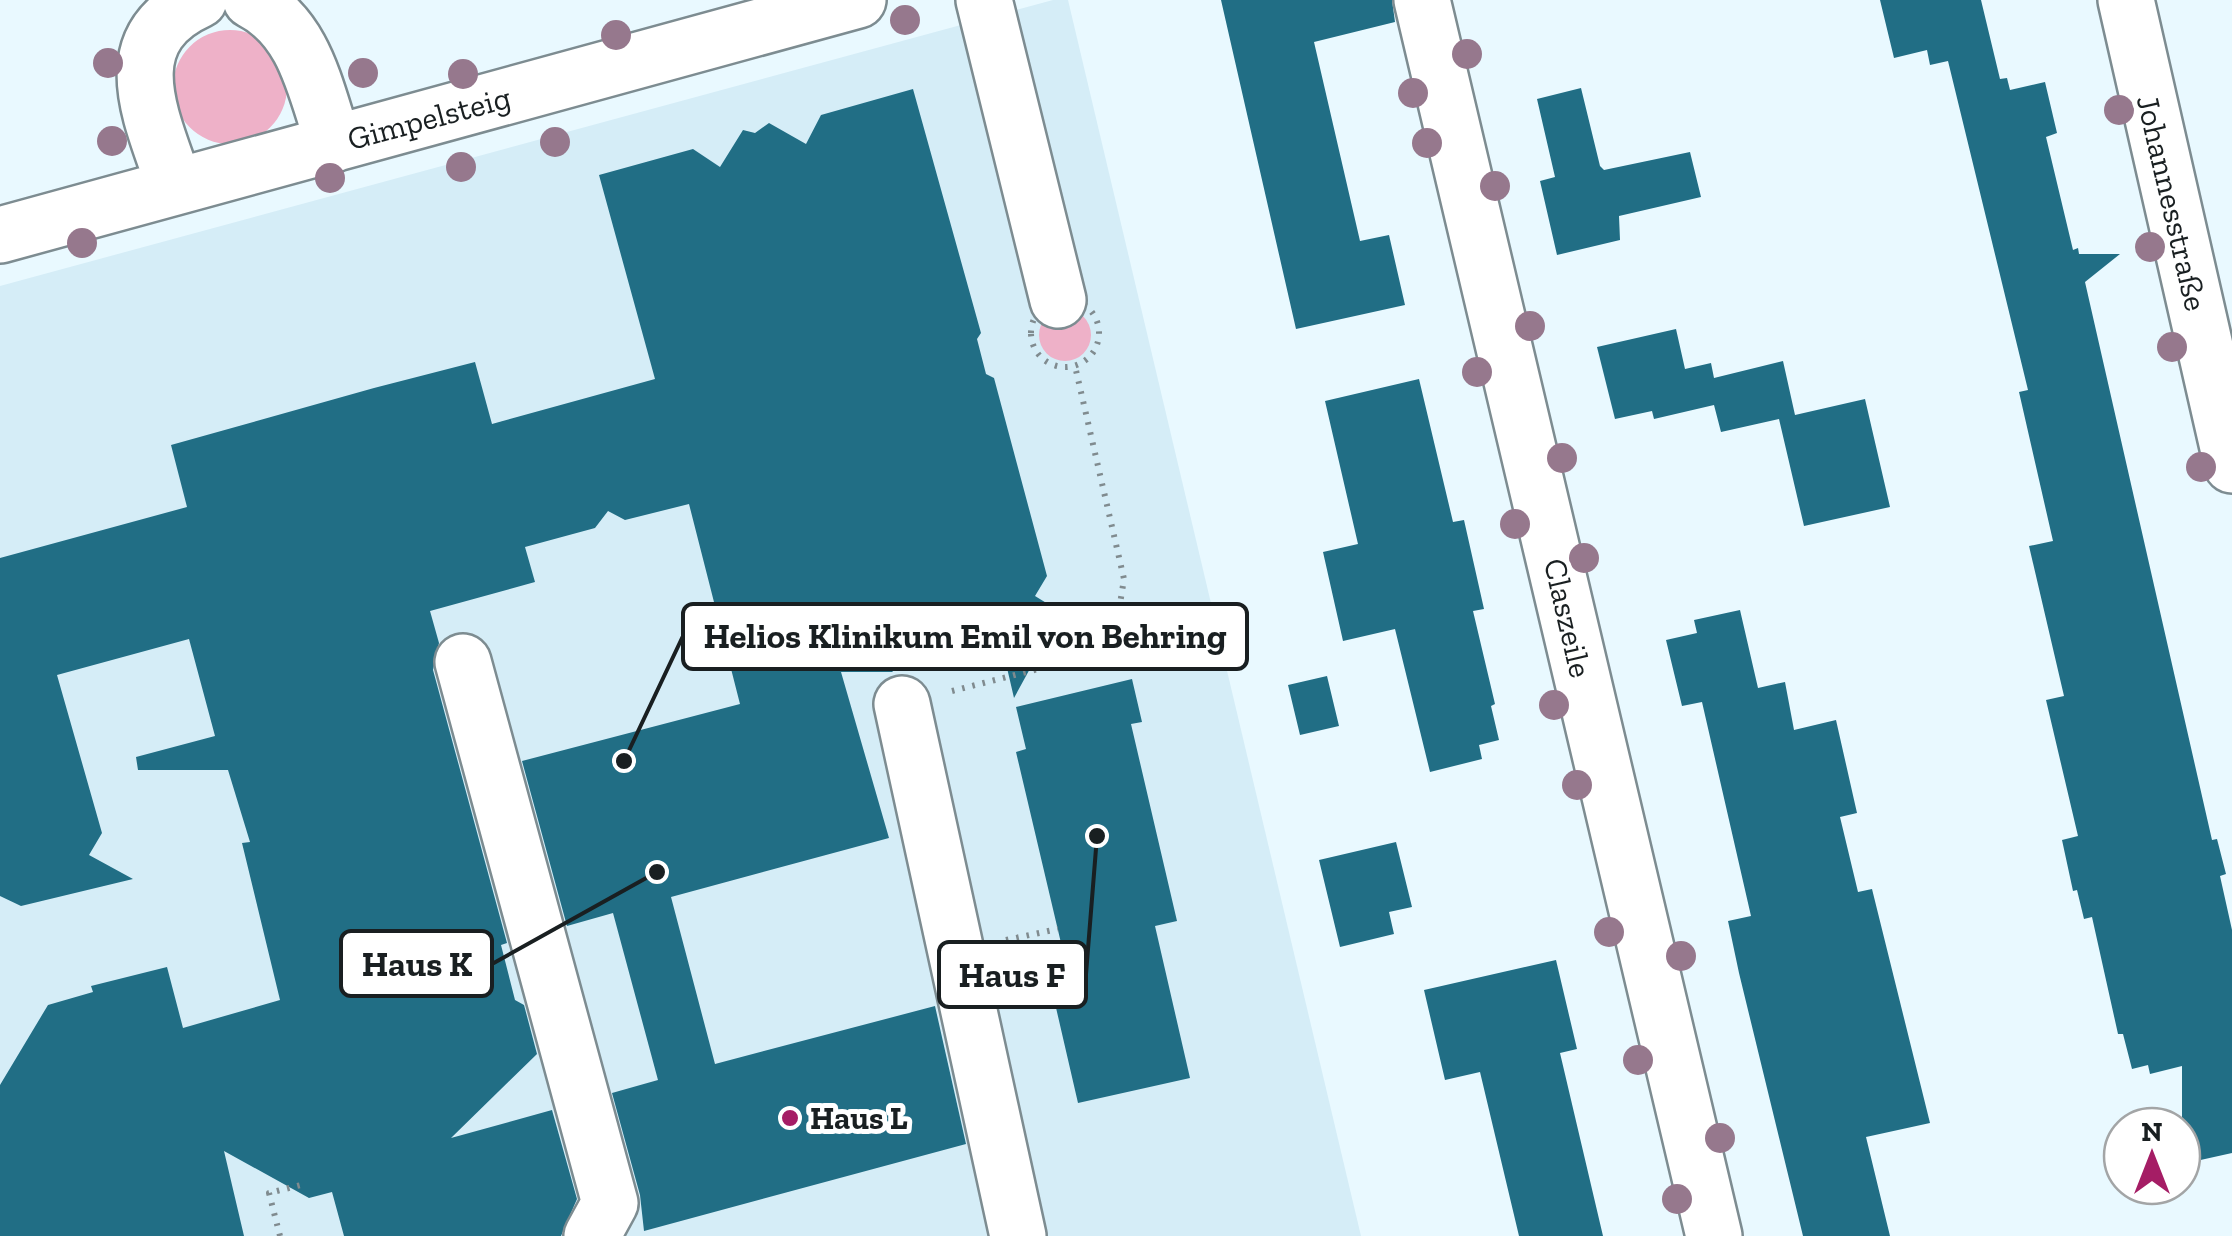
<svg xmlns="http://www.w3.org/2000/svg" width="2232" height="1236" font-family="'Zilla Slab',serif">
  <rect width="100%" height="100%" fill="#e9f9ff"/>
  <path fill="#d5edf7" d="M1053,0H1068L1361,1236H0V286Z"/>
  <path fill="#eeb1c8" d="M173 87a57 57 0 1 1 114 0a57 57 0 1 1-114 0Z
    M1039 335a26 26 0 1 1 52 0a26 26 0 1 1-52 0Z"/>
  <path fill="#216e85" d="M1221,0H1392L1395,22L1314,42L1360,241L1389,235L1405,305L1296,329Z
    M1880,0H1981L2000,79L2007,78L2010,90L2045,82L2057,133L2046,137L2073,250L2078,248L2079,254H2120L2085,282L2212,840L2217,839L2226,874L2220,876L2232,930V1153L2187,1163L2182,1142V1066L2150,1074L2148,1065L2132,1069L2123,1034H2118L2092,917L2084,919L2077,890L2073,891L2062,840L2078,836L2046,700L2064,696L2029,546L2053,541L2019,392L2028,390L1948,61L1930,65L1927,50L1894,58Z
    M1581,88L1600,166L1604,170L1690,152L1701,197L1619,216L1620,240L1557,255L1540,181L1555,177L1537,99Z
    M913,89L981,333L977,339L986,374L994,378L998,393L1047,576L1035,596L1061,612L1014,698L1001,642L966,649L939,634L915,665H900L892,672H841L889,838L671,897L715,1064L935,1006L966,1144L644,1231L640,1195L612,1093L658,1080L613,913L567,926L522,761L740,704L689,504L625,520L608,511L595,528L525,547L535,582L430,611L439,643L433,670L507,943L501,945L515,1000L524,1005L537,1054L451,1138L552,1110L577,1199L561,1236H344L332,1192L309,1198L224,1151L244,1236H0V1085L48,1005L93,992L91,986L167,967L183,1028L280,1000L242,843L250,842L228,770H138L136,757L215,736L189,639L57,675L102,833L89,855L133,879L21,906L0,896V558L187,507L171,445L374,388L475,362L492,424L655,379L599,175L693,149L720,167L743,130L755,133L769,123L806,144L821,115Z
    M1676,329L1685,369L1711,363L1714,378L1783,361L1795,415L1865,399L1890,507L1804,526L1779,419L1721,432L1714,405L1654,419L1652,411L1615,419L1597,347Z
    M1419,379L1453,522L1464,520L1484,609L1473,611L1495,704L1491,706L1499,740L1479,745L1482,759L1430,772L1395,629L1343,641L1323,552L1358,544L1325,401Z
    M1740,610L1758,688L1785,682L1794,730L1836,720L1857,813L1840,817L1858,892L1872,889L1930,1123L1866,1137L1890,1236H1803L1739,973L1728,921L1751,916L1702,702L1682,706L1666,640L1697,633L1694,620Z
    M1327,676L1339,726L1300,735L1288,685Z
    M1132,679L1142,722L1131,724L1177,921L1155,926L1190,1078L1078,1103L1042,947L1061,943L1016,752L1026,749L1016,707Z
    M1396,842L1412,907L1389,912L1394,934L1340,947L1319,860Z
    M1556,960L1577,1049L1560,1053L1603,1236H1519L1480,1072L1445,1080L1424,990Z"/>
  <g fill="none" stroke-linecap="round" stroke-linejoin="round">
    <g stroke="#7d8c91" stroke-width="60">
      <path id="minor" d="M251,0C306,28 315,90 334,144
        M984,0L1058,300
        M1422,0L1714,1236
        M2126,0L2232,465
        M175,187C152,118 111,40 199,0
        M0,235L858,0
        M463,662L610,1203L592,1236
        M902,704L1018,1236"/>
    </g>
    <path stroke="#808b8f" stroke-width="6" stroke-dasharray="2.5 8" stroke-linecap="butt" d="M1031 333a34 34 0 1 1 68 0a34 34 0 1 1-68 0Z
      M952,691L1058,664L1115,635L1124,579L1075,366
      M1006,940L1058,929
      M280,1236L269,1193L301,1185"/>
    <use href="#minor" stroke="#fff" stroke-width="55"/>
  </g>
  <g fill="#96788d">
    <circle cx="905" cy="20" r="15"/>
    <circle cx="616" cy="35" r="15"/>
    <circle cx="1467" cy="54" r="15"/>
    <circle cx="108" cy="63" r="15"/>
    <circle cx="363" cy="73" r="15"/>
    <circle cx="463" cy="74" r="15"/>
    <circle cx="1413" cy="93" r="15"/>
    <circle cx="2119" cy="110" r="15"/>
    <circle cx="112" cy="141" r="15"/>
    <circle cx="555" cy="142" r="15"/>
    <circle cx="1427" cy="143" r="15"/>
    <circle cx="461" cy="167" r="15"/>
    <circle cx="330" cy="178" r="15"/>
    <circle cx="1495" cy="186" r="15"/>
    <circle cx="82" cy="243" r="15"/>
    <circle cx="2150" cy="247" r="15"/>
    <circle cx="1530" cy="326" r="15"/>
    <circle cx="2172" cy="347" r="15"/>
    <circle cx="1477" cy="372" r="15"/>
    <circle cx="1562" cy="458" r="15"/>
    <circle cx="2201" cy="467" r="15"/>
    <circle cx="1515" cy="524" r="15"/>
    <circle cx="1584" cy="558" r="15"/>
    <circle cx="1554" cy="705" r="15"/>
    <circle cx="1577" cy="785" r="15"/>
    <circle cx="1609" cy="932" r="15"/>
    <circle cx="1681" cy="956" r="15"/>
    <circle cx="1638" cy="1060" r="15"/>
    <circle cx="1720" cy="1138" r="15"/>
    <circle cx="1677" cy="1199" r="15"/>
  </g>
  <circle fill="#a51d65" stroke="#fff" stroke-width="4" cx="790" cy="1118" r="10"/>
  <g text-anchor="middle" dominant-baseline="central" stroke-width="10" stroke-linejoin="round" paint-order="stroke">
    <g font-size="32" fill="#191f21" stroke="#fff">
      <text transform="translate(429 118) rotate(-15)">Gimpelsteig</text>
      <text transform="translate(2172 203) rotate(77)">Johannesstraße</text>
      <text transform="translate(1568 618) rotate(77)">Claszeile</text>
    </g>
    <g font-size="32" font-weight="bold" fill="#191f21" stroke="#fff" text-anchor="start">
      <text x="810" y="1118">Haus L</text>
    </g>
  </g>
  <path fill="none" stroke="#191f21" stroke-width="4" d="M624 761L683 636M657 872L492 964M1097 836L1086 974"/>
  <g fill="#191f21" stroke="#fff" stroke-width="4">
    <circle cx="624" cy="761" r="10"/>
    <circle cx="657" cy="872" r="10"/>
    <circle cx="1097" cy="836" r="10"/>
  </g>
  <g fill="#fff" stroke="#191f21" stroke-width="4">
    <rect x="683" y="604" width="564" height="65" rx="10"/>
    <rect x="341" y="931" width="151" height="65" rx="10"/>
    <rect x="939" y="942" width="147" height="65" rx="10"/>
  </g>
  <g font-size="35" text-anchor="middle" font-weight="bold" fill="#191f21">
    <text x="965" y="648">Helios Klinikum Emil von Behring</text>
    <text x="417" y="976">Haus K</text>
    <text x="1012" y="987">Haus F</text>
  </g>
  <g transform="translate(2152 1156)"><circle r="48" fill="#ffffff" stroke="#a3a5a6" stroke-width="2.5"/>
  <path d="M0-8L18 38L0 25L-18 38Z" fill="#a51d65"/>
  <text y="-15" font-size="28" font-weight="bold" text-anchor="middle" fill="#191f21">N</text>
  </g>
</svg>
